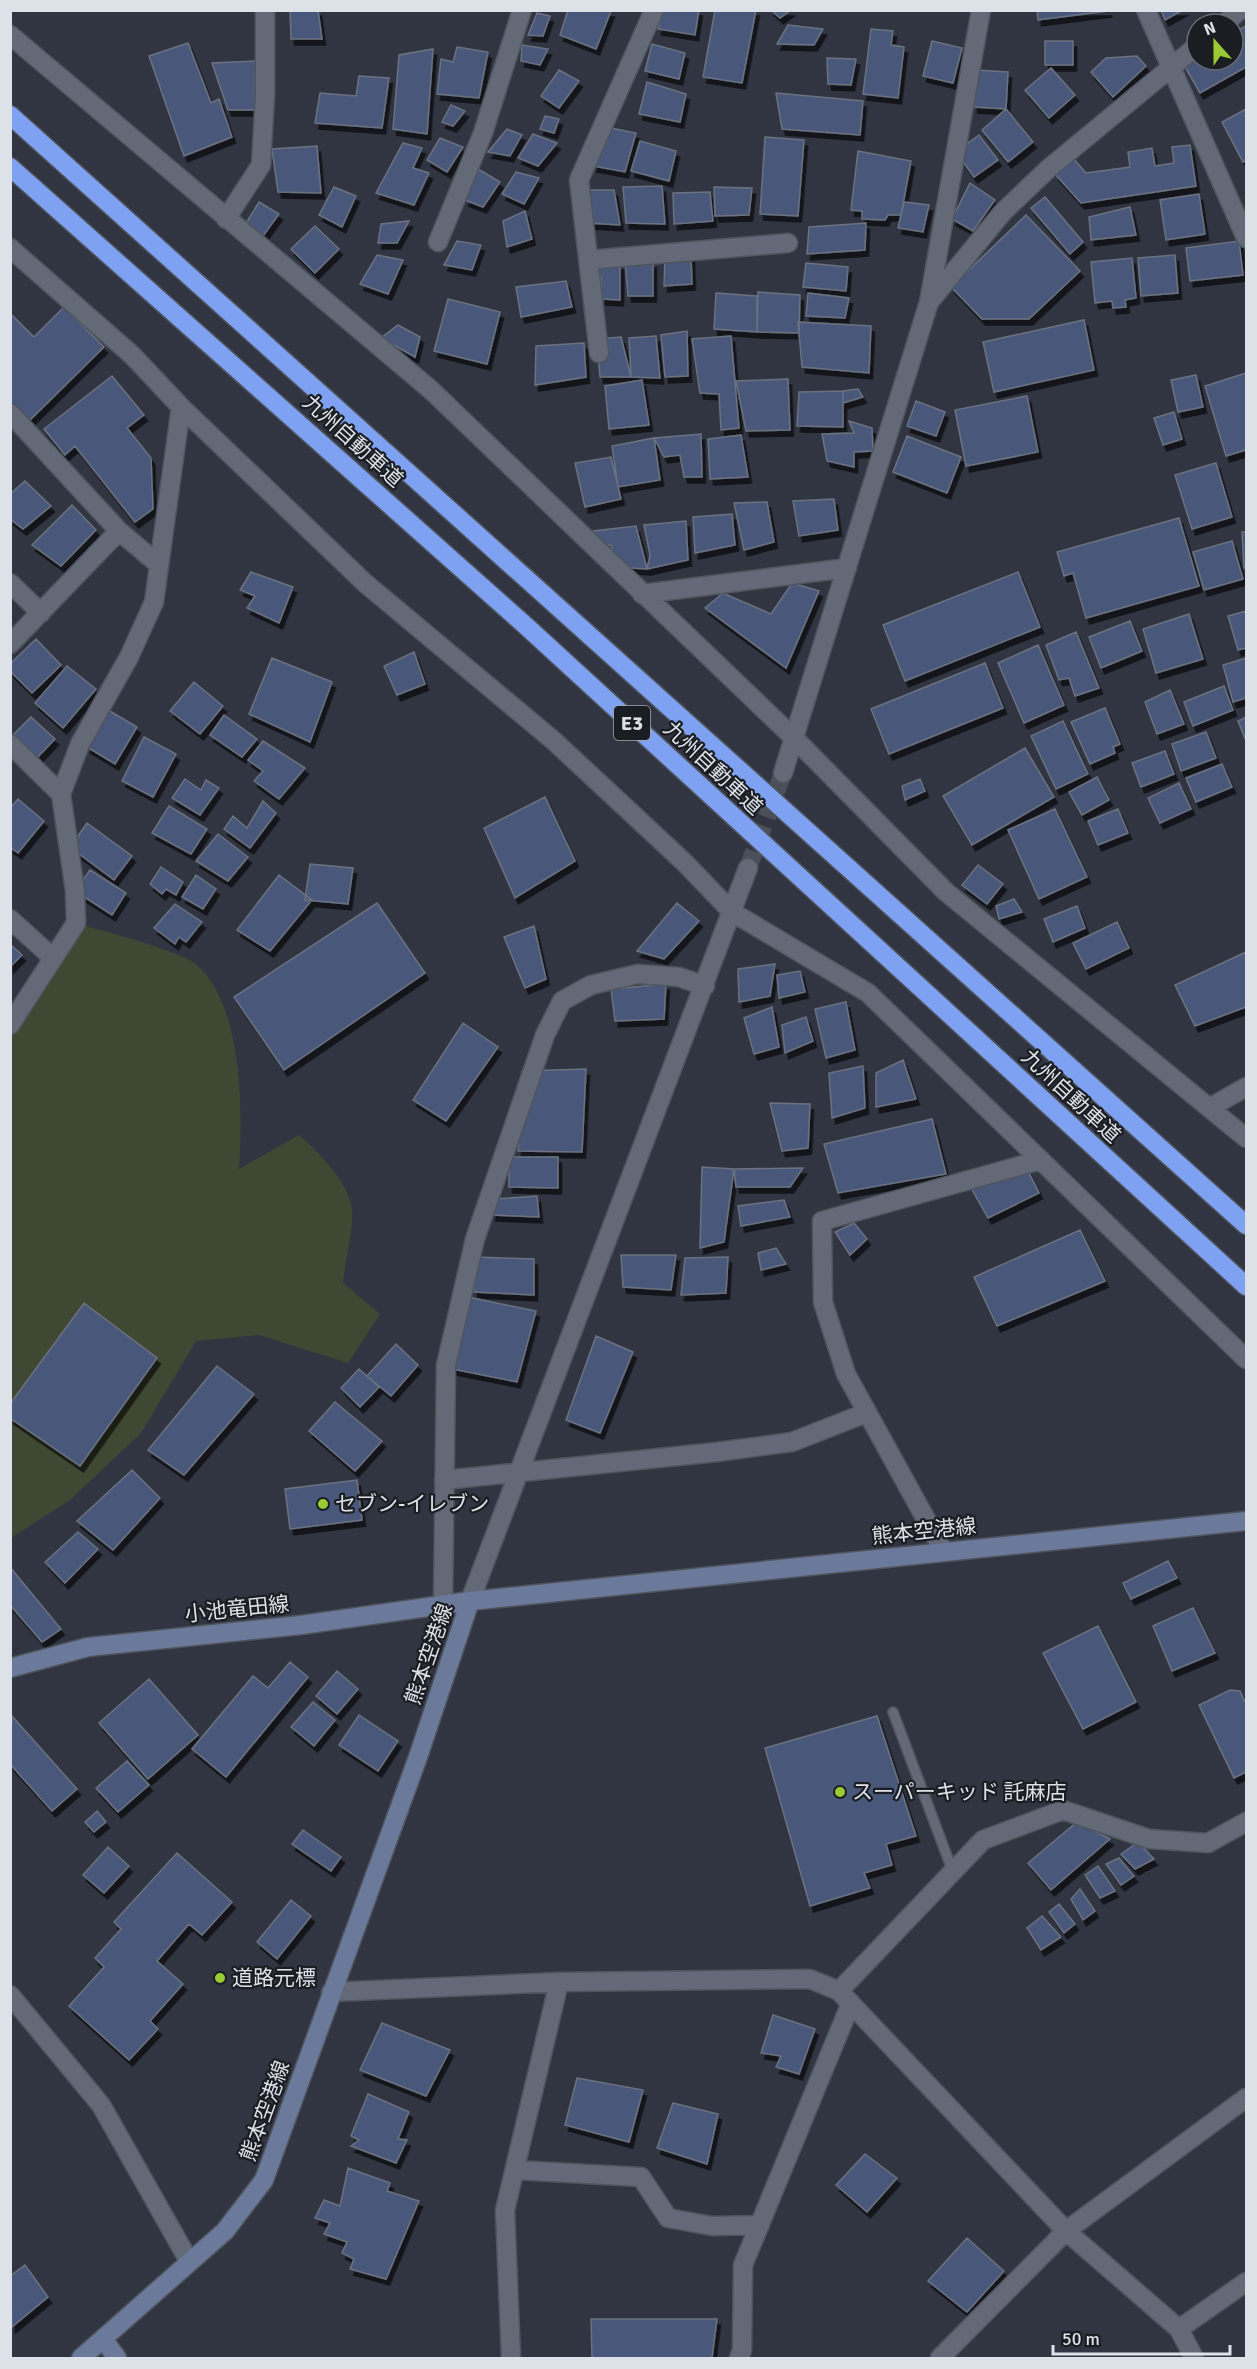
<svg xmlns="http://www.w3.org/2000/svg" width="1257" height="2369" font-family="Signika,'Noto Sans JP',sans-serif">
  <defs>
    <filter id="shadow"><feDropShadow dx="3.5" dy="6" stdDeviation="0" flood-color="#0009"/></filter>
  </defs>
  <rect width="100%" height="100%" fill="#303541"/>
  <path fill="#3f4832" d="M76,923C101,931 180,950 197,965C243,1006 243,1111 239,1169L299,1135C317,1150 350,1184 352,1209C354,1227 345,1263 343,1283L380,1314L348,1363L259,1335L196,1341L141,1433L70,1500L11,1538V1025Z"/>
  <path fill="#49597a" stroke="#6b717f" stroke-width="1.5" filter="url(#shadow)" d="M290,10H318L322,39H291Z
    M568,10L611,11L596,49L560,35Z
    M662,10H699L695,35L658,29Z
    M715,10H756L742,83L703,77Z
    M771,10H791L780,18Z
    M1037,10H1108V11L1038,20Z
    M1161,10H1183L1165,20Z
    M537,13L550,16L543,36L528,35Z
    M788,25L823,29L814,45L777,44Z
    M1246,26V67L1200,93L1182,62L1197,54V60H1233V33Z
    M871,29L893,31L891,45L904,47L898,98L863,94Z
    M932,41L962,48L953,83L923,76Z
    M1045,41H1073V65H1045Z
    M188,43L211,103L219,99L232,137L184,156L149,56Z
    M652,44L685,53L679,79L645,71Z
    M522,45L548,49L540,65L521,61Z
    M457,47L488,52L479,98L437,94L441,59L453,62Z
    M433,49L427,134L393,129L399,55Z
    M1137,56L1146,66L1113,97L1091,72L1106,58Z
    M827,58L856,59L851,85L828,84Z
    M256,61L255,110H228L212,63Z
    M1051,68L1075,95L1049,118L1025,90Z
    M559,70L579,81L559,108L541,96Z
    M976,70L1008,72L1006,109L974,107Z
    M359,76L389,78L382,128L315,123L320,93L356,96Z
    M647,82L686,94L680,122L639,114Z
    M776,93L863,101L860,135L782,129Z
    M451,105L465,111L453,126L442,122Z
    M1006,109L1033,142L1008,162L982,130Z
    M1246,109V161L1243,162L1222,122Z
    M545,116L559,119L554,133L540,129Z
    M606,127L636,133L625,172L593,166Z
    M507,129L522,135L510,156L488,152Z
    M533,134L557,143L538,166L518,158Z
    M979,135L998,160L974,177L956,152Z
    M765,137L804,140L798,216L760,214Z
    M440,138L463,147L447,172L427,160Z
    M640,141L676,151L669,181L631,171Z
    M403,143L422,148L413,168L429,173L414,205L376,193Z
    M1190,145L1196,186L1081,203L1055,174L1073,158L1086,173L1130,167L1128,152L1152,148L1155,166L1174,163L1172,147Z
    M317,146L321,193L278,192L272,149Z
    M858,151L911,161L901,215H888L885,220L862,219V211L851,210Z
    M478,169L500,182L483,207L465,200Z
    M516,172L539,178L524,204L502,194Z
    M970,183L995,200L973,231L952,219Z
    M662,186L665,224L626,223L623,187Z
    M334,187L356,196L342,227L319,215Z
    M714,187L752,188L749,215L715,216Z
    M586,190H614L620,225L588,223Z
    M710,192L713,221L674,224L673,193Z
    M1199,194L1205,234L1166,240L1160,200Z
    M1045,197L1083,242L1070,254L1031,208Z
    M259,202L279,214L263,236L245,225Z
    M904,202L929,205L923,232L898,228Z
    M1130,207L1136,235L1091,240L1089,217Z
    M525,211L532,239L507,247L503,221Z
    M1026,215L1080,271L1029,319H982L951,287Z
    M409,221L397,243H378L381,224Z
    M866,223L865,250L807,254L809,227Z
    M315,226L339,249L315,273L291,249Z
    M457,241L481,245L472,270L444,265Z
    M1239,241L1243,275L1190,281L1186,248Z
    M377,255L403,260L388,294L360,284Z
    M1175,255L1178,293L1141,296L1138,258Z
    M691,256L692,284L664,286L665,258Z
    M1132,258L1136,298L1125,300L1126,307L1113,308L1112,301L1095,303L1091,262Z
    M625,262H653V296H628Z
    M806,263L848,267L846,291L803,287Z
    M620,264V300L602,299L601,277L595,278L593,265Z
    M566,281L572,307L521,317L516,287Z
    M758,292L800,295L799,333L757,332Z
    M716,293L757,296V332L714,329Z
    M808,293L849,298L845,318L806,316Z
    M448,299L500,312L487,364L434,351Z
    M64,307L104,347L24,426L10,413V313L34,337Z
    M1084,320L1094,370L994,392L983,342Z
    M798,322L871,326L869,373L802,367Z
    M398,325L420,337L415,357L381,338Z
    M687,331L688,376L665,377L661,335Z
    M656,336L660,378L631,377L629,338Z
    M731,336L739,428L721,430L719,394L700,393L692,339Z
    M621,337L631,377H600L597,339Z
    M584,343L586,377L535,385L536,346Z
    M1246,373V450L1226,456L1205,386Z
    M1196,375L1203,407L1178,412L1171,380Z
    M112,376L144,415L127,428L151,458L153,509L135,522L75,446L65,455L44,429Z
    M788,379L790,430L746,431L736,381Z
    M642,380L649,425L609,429L605,386Z
    M858,389L863,397L843,403V391Z
    M843,391V427L797,426L799,392Z
    M1027,396L1038,452L966,466L955,410Z
    M916,401L945,412L936,436L907,426Z
    M1174,412L1182,439L1163,445L1154,418Z
    M849,421L872,428L873,451L854,452V467L827,461L822,434L854,433Z
    M701,434L702,477H684L680,455L664,457L654,438Z
    M741,435L748,477L710,479L708,439Z
    M907,436L961,457L947,493L893,472Z
    M654,438L660,480L618,487L612,446Z
    M611,457L621,499L585,507L575,463Z
    M1216,463L1232,517L1192,529L1175,475Z
    M25,481L51,506L23,529L10,519V494Z
    M834,499L838,530L799,536L793,501Z
    M767,502L774,542L744,550L734,503Z
    M72,505L96,530L61,566L32,545Z
    M732,514L735,545L695,553L693,517Z
    M1179,518L1199,586L1086,618L1073,573L1064,576L1057,552Z
    M686,521L688,560L647,569L650,555L644,525Z
    M636,526L647,569L615,567L611,545L593,547V531Z
    M1242,532H1246V568H1244Z
    M1232,541L1243,579L1204,590L1193,552Z
    M251,572L293,587L279,623L247,608L255,596L240,590Z
    M1018,572L1040,627L905,681L883,625Z
    M792,583L819,591L786,668L705,608L723,593L771,614Z
    M1246,611V648L1238,650L1228,616Z
    M1189,614L1203,659L1156,673L1143,629Z
    M1130,621L1142,651L1101,668L1089,637Z
    M1076,632L1099,688L1075,696L1069,678L1059,680L1046,645Z
    M36,639L61,665L32,693L10,671V664Z
    M1038,645L1064,705L1024,723L998,663Z
    M414,652L425,684L397,695L384,666Z
    M272,658L332,682L310,742L249,714Z
    M1246,658V698L1233,702L1223,665Z
    M985,663L1003,708L889,754L871,709Z
    M67,666L96,689L63,728L35,703Z
    M194,682L223,706L200,734L170,711Z
    M1224,686L1233,710L1193,726L1184,702Z
    M1170,690L1184,724L1157,734L1145,702Z
    M1105,708L1120,744L1113,747L1115,753L1090,764L1071,722Z
    M108,710L137,727L115,764L87,747Z
    M224,715L257,739L242,757L210,735Z
    M31,717L55,739L33,762L10,738Z
    M1246,717V741L1238,721Z
    M1063,721L1088,774L1056,789L1031,736Z
    M1206,732L1216,758L1181,771L1172,744Z
    M144,737L176,754L153,797L122,781Z
    M263,741L305,768L279,799L254,781L263,771L248,760Z
    M1025,748L1054,797L972,845L943,796Z
    M1165,751L1174,774L1141,787L1132,763Z
    M1222,764L1232,787L1196,802L1186,778Z
    M1097,777L1109,800L1082,815L1069,792Z
    M185,779L201,790L206,780L219,788L200,815L172,798Z
    M920,779L925,791L905,800L902,786Z
    M1179,783L1191,809L1160,823L1148,798Z
    M545,797L575,861L515,898L484,828Z
    M18,799L44,821L18,853L10,847V808Z
    M263,801L276,813L250,848L224,829L233,816L247,828Z
    M169,806L207,829L191,854L152,833Z
    M1055,809L1087,877L1039,899L1008,830Z
    M1118,809L1128,833L1098,845L1088,821Z
    M87,823L132,856L114,880L70,847Z
    M218,834L248,857L228,881L196,861Z
    M310,864L353,868L348,904L305,900Z
    M978,865L1003,884L987,904L962,885Z
    M161,867L183,882L176,895L166,889L162,894L150,884Z
    M90,870L126,893L112,915L75,891Z
    M196,875L216,889L203,909L182,897Z
    M279,875L312,900L270,951L237,930Z
    M1014,899L1022,912L999,919L996,906Z
    M377,903L425,973L284,1070L234,997Z
    M677,903L699,921L664,959L637,951Z
    M175,904L202,922L186,942L179,937L175,944L154,928Z
    M1077,906L1085,928L1053,942L1044,919Z
    M1117,922L1129,948L1086,969L1073,943Z
    M534,926L546,979L525,988L504,937Z
    M10,944L22,955L10,967Z
    M1246,952V1007L1195,1026L1175,985Z
    M775,964L770,996L739,1002L738,969Z
    M800,971L805,992L779,998L777,975Z
    M666,984L664,1019L615,1021L611,989Z
    M846,1002L855,1050L826,1058L815,1009Z
    M772,1007L779,1047L754,1054L744,1018Z
    M806,1017L813,1041L785,1053L782,1025Z
    M463,1023L498,1047L446,1121L413,1100Z
    M903,1060L916,1099L876,1107V1073Z
    M863,1066L865,1108L832,1118L829,1073Z
    M586,1069L582,1152L518,1151L522,1071Z
    M770,1103L810,1104L808,1148L782,1151Z
    M932,1119L946,1174L838,1193L824,1144Z
    M509,1157H558V1188L509,1187Z
    M1022,1159L1039,1193L988,1218L967,1181Z
    M702,1167L734,1169L724,1242L700,1248Z
    M803,1168L790,1187H736L734,1169Z
    M537,1196L539,1217L492,1215L495,1199Z
    M784,1200L790,1217L741,1226L738,1206Z
    M854,1223L867,1239L850,1255L835,1232Z
    M1080,1230L1105,1281L997,1326L974,1277Z
    M776,1248L786,1264L761,1270L758,1253Z
    M621,1255H676L671,1290L623,1287Z
    M476,1257L534,1259V1295L474,1292Z
    M728,1257L726,1293L681,1295L685,1258Z
    M468,1297L536,1311L517,1382L452,1369Z
    M84,1303L157,1358L80,1466L10,1418V1404Z
    M596,1336L633,1352L600,1433L566,1420Z
    M396,1344L418,1365L391,1396L367,1376Z
    M217,1366L254,1394L184,1475L148,1450Z
    M359,1369L379,1387L360,1407L341,1388Z
    M335,1402L382,1441L355,1471L309,1431Z
    M132,1470L160,1498L113,1550L77,1521Z
    M357,1480L362,1520L290,1529L285,1489Z
    M78,1532L98,1549L65,1583L45,1562Z
    M1168,1561L1177,1578L1131,1599L1123,1583Z
    M10,1567L61,1629L42,1642L10,1605Z
    M1193,1608L1215,1653L1172,1671L1153,1626Z
    M1098,1626L1136,1702L1083,1729L1043,1653Z
    M290,1662L308,1677L226,1777L192,1749L253,1676L268,1688Z
    M337,1671L358,1689L337,1714L316,1696Z
    M149,1679L198,1735L148,1779L99,1723Z
    M1230,1690L1240,1691L1246,1704V1772L1234,1778L1199,1705Z
    M313,1702L335,1720L314,1746L291,1727Z
    M359,1715L398,1741L378,1771L339,1745Z
    M12,1716L77,1789L52,1811L10,1764Z
    M877,1716L916,1836L886,1844L892,1865L864,1873L870,1888L810,1906L765,1748Z
    M127,1761L149,1785L118,1812L96,1788Z
    M97,1811L106,1822L94,1832L85,1822Z
    M1077,1822L1110,1839L1051,1890L1028,1863Z
    M303,1830L341,1857L331,1871L292,1844Z
    M1138,1842L1154,1859L1135,1869L1121,1854Z
    M108,1847L129,1866L104,1893L83,1875Z
    M177,1853L232,1902L202,1935L189,1924L157,1961L183,1984L150,2021L158,2029L129,2060L69,2006L104,1967L95,1958L121,1929L114,1922Z
    M1119,1858L1134,1876L1121,1885L1106,1864Z
    M1098,1866L1115,1891L1100,1898L1085,1875Z
    M1080,1889L1095,1911L1083,1920L1071,1899Z
    M291,1900L311,1916L277,1959L257,1942Z
    M1059,1904L1075,1924L1064,1933L1049,1912Z
    M1042,1916L1061,1937L1041,1950L1027,1928Z
    M773,2015L815,2029L799,2074L776,2067L781,2056L761,2053Z
    M382,2023L450,2050L426,2096L360,2070Z
    M577,2078L643,2090L629,2142L565,2125Z
    M368,2094L409,2112L398,2139L407,2140L396,2163L351,2146L359,2140L351,2136Z
    M673,2103L718,2114L707,2164L657,2148Z
    M865,2154L897,2178L867,2212L836,2185Z
    M348,2168L390,2183L387,2191L419,2201L386,2279L350,2269L354,2259L342,2253L347,2242L324,2234L330,2223L315,2218L324,2200L340,2206Z
    M967,2238L1004,2271L967,2312L928,2281Z
    M25,2265L48,2297L12,2327L10,2276Z
    M591,2319H717L712,2358H592Z"/>
  <g fill="none" stroke-linecap="round" stroke-linejoin="round">
    <path stroke="#4a4f5a" stroke-width="18" stroke-dasharray="18 9" stroke-linecap="butt" d="M748,868L783,773"/>
    <g stroke="#4f545d" stroke-width="12">
      <path id="lane" d="M893,1712L953,1872"/>
    </g>
    <g stroke="#4f545d" stroke-width="21">
      <path id="street" d="M1146,10L1246,238
        M1223,24L1240,10
        M10,35L431,390L795,739L946,892L1246,1138
        M226,219L261,165L265,95V10
        M438,242L483,133L522,10
        M10,248L132,355L181,407L365,583L554,741L685,863L732,912L868,993L1246,1359
        M588,260L788,243
        M930,301L1003,212L1048,169L1197,46
        M599,353L579,180L654,10
        M10,413L119,531L158,564
        M10,583L41,613
        M642,594L847,568
        M10,644L119,531
        M10,744L61,794
        M783,773L929,302L981,10
        M10,919L53,958
        M10,1025L76,923L75,891L61,794L80,744L129,657L154,602L181,407
        M1211,1107L1246,1087
        M444,1480L717,1452L792,1442L866,1413
        M944,1552L846,1374L823,1302L822,1221L1041,1160
        M470,1601L748,868
        M443,1605L446,1365L475,1239L545,1035L562,1001L591,985L638,974L679,977L705,986
        M839,1991L983,1840L1063,1810L1149,1839L1208,1843L1246,1822
        M331,1992L559,1982L810,1979L839,1991L1066,2231L1179,2329L1194,2358
        M10,1995L101,2105L189,2261
        M515,2170L641,2177L668,2218L712,2226L760,2225
        M1179,2329L1246,2282
        M511,2358L505,2210L559,1982
        M739,2358L742,2350L743,2265L851,2003
        M940,2358L1066,2231L1246,2098"/>
    </g>
    <g stroke="#4f545d" stroke-width="21">
      <path id="secondary" d="M10,1668L88,1647L301,1625L470,1601L1246,1521
        M103,2339L117,2358
        M81,2358L225,2231L264,2180L418,1757L470,1601"/>
    </g>
    <g stroke="#4f545d" stroke-width="21">
      <path id="highway" d="M10,115L1246,1225
        M10,167L526,626L1246,1286"/>
    </g>
    <use href="#lane" stroke="#636976" stroke-width="9"/>
    <use href="#street" stroke="#636976" stroke-width="18"/>
    <use href="#secondary" stroke="#6b7a9b" stroke-width="18"/>
    <use href="#highway" stroke="#7ea2f1" stroke-width="18"/>
  </g>
  <g fill="#9acb34" stroke="#1a1d22" stroke-width="2">
    <circle cx="323" cy="1504" r="6"/>
    <circle cx="840" cy="1792" r="6"/>
    <circle cx="220" cy="1978" r="6"/>
  </g>
  <g text-anchor="middle" dominant-baseline="central" stroke-width="4.5" stroke-linejoin="round" paint-order="stroke">
    <rect fill="#1a1d22" stroke="#a2a6ad" stroke-width="1.5" x="614" y="706" width="36" height="34" rx="4.5"/>
    <g font-size="20" font-weight="bold" fill="#dde1e8">
      <text x="632" y="723">E3</text>
    </g>
    <g font-size="21" fill="#dde1e8" stroke="#1a1d22">
      <text transform="translate(353 441) rotate(42)">九州自動車道</text>
      <text transform="translate(713 768) rotate(43)">九州自動車道</text>
      <text transform="translate(1071 1096) rotate(43)">九州自動車道</text>
      <text transform="translate(924 1531) rotate(-6)">熊本空港線</text>
      <text transform="translate(237 1609) rotate(-6)">小池竜田線</text>
      <text transform="translate(429 1654) rotate(-71)">熊本空港線</text>
      <text transform="translate(265 2111) rotate(-70)">熊本空港線</text>
    </g>
    <g font-size="21" fill="#dde1e8" stroke="#1a1d22" text-anchor="start">
      <text x="335" y="1504">セブン-イレブン</text>
      <text x="852" y="1792">スーパーキッド 託麻店</text>
      <text x="232" y="1978">道路元標</text>
    </g>
  </g>
  <rect width="1257" height="2369" fill="none" stroke="#dde1e8" stroke-width="24"/>
  <g transform="translate(1215 42) rotate(339)"><circle r="28" fill="#1a1d22" stroke="#686b71" stroke-width="1.5"/>
  <path d="M0-4.5L10 22L0 15L-10 22Z" fill="#9acb34"/>
  <text y="-9" font-size="16" font-weight="bold" text-anchor="middle" fill="#dde1e8">N</text>
  </g>
  <path d="M1053 2345v9h177v-9" fill="none" stroke="#dde1e8" stroke-width="3"/>
  <text x="1062" y="2345" font-size="18" fill="#dde1e8" stroke="#1a1d22" stroke-width="4.5" paint-order="stroke">50 m</text>
</svg>
